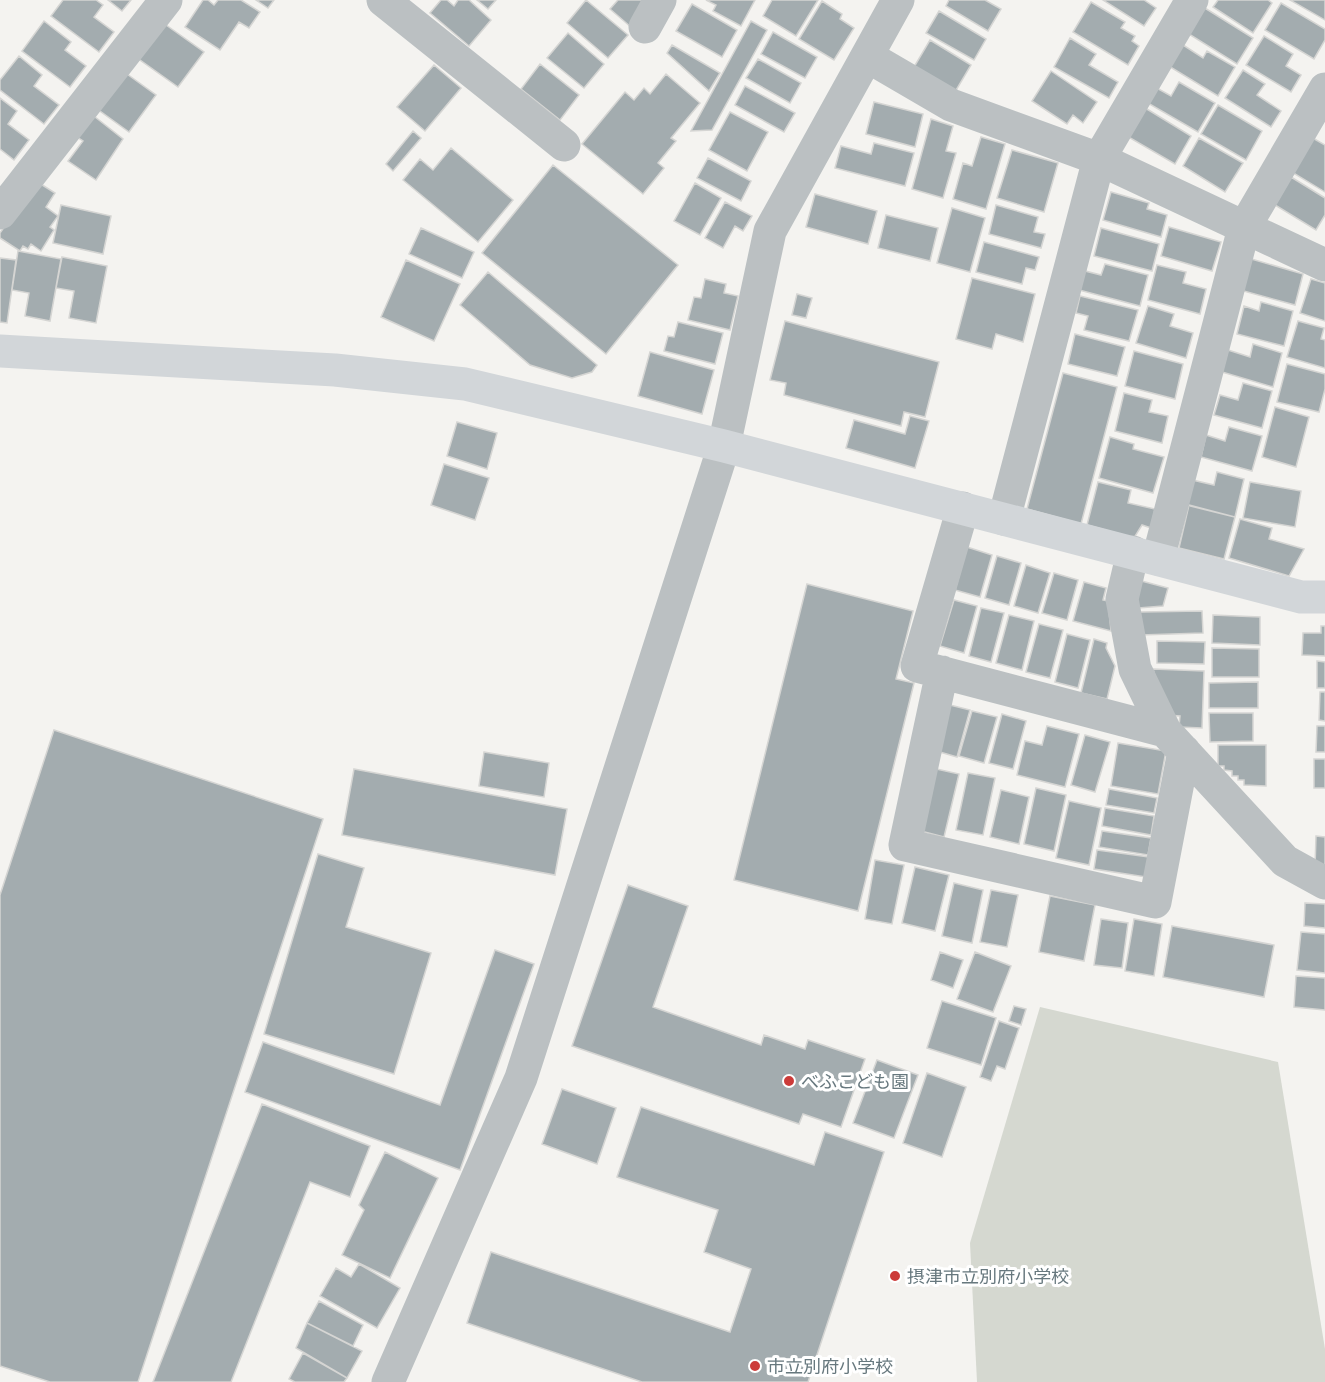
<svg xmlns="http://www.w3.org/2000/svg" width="1325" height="1382" font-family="Commissioner,'Noto Sans JP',sans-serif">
  <rect width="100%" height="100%" fill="#f4f3f0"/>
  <path fill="#d5d8d0" d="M1040,1007L1278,1062L1325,1349V1382H977L970,1243Z"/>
  <path fill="#a3acaf" stroke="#d5d5d3" stroke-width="1.5" d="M63,0H96L103,5L94,17L114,32L99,52L51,16Z
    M108,0H131L122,11Z
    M203,0H208L214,5L218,0H241L260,12L249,28L239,22L220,50L185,27Z
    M256,0H274L268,8Z
    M441,0H447L454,6L458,0H469L491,20L469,46L430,13Z
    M477,0H496L488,9Z
    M586,0L628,35L608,58L567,23Z
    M618,0H652L632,28L610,9Z
    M706,0H755L741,26L713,11L716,5Z
    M772,0H818L796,36L763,16Z
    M949,0H985L1001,9L988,31L946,6Z
    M1103,0H1144L1156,8L1144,26Z
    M1218,0H1268L1272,3L1253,33L1213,7Z
    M1290,0H1325V20Z
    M822,1L842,14L840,19L854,28L834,60L799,39Z
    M1091,2L1125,22L1121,28L1135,36L1132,41L1139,46L1128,65L1073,32Z
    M1281,3L1325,29V40L1314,59L1265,30Z
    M692,4L737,30L722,57L676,31Z
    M1200,5L1253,38L1237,64L1184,31Z
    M939,11L986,39L974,60L926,33Z
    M159,20L204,52L178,87L133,55Z
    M44,21L71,42L65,50L86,66L70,87L22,51Z
    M751,21L767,30L712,130L691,131Z
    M773,32L817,57L805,78L761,54Z
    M568,33L604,64L584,88L547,58Z
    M1264,36L1293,54L1286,66L1301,75L1291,92L1246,65Z
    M1070,38L1096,54L1089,65L1118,82L1109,98L1054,67Z
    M930,40L971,65L955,92L914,67Z
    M1180,43L1203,58L1207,51L1235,67L1218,96L1167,65Z
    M672,45L720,73L709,91L667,53Z
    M19,56L42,75L34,86L59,105L44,124L0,90V80Z
    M758,59L801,83L790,103L746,78Z
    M540,64L579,95L560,120L521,89Z
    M434,65L461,88L425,131L397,107Z
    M120,69L156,95L129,132L93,106Z
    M1243,70L1265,84L1257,95L1281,111L1271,127L1225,98Z
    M1051,71L1097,102L1083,123L1073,115L1067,124L1032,101Z
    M666,74L700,103L671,138L676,141L658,163L664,168L643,194L582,144L625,92L634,100L644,88L650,94Z
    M1179,82L1215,103L1198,132L1146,102L1155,87L1171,96Z
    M745,86L795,113L784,132L735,105Z
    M0,98L17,111L8,124L29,140L14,160L0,149Z
    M874,102L923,114L915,147L866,134Z
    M1218,105L1262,131L1246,160L1201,134Z
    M1142,106L1191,136L1175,164L1125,135Z
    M730,112L768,132L747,171L709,150Z
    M90,113L123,139L96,180L68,161L83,141L74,135Z
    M931,119L953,126L946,151L956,153L943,198L912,189Z
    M413,131L421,138L393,171L386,164Z
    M981,137L1005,144L986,209L953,199L963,163L972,166Z
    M1311,137L1325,145V192L1290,171Z
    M1199,138L1243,163L1225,192L1183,166Z
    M874,143L914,153L905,186L835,168L841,146L871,154Z
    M451,148L513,200L478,242L403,180L420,159L433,170Z
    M1012,150L1058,163L1044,212L997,198Z
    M708,158L751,181L741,201L697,178Z
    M553,165L678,265L606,354L482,253Z
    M1291,177L1325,198V215L1316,230L1275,205Z
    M36,181L55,193L46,207L58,216L50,227L54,230L41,251L31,244L28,249L23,246L20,251L0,238V233Z
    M695,183L721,198L700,235L674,221Z
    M1111,192L1149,203L1147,209L1167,215L1161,237L1103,220Z
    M815,194L877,211L868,244L806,227Z
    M725,202L752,216L743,231L735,226L723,248L705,238Z
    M61,205L111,216L103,254L53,243Z
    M996,205L1038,217L1034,232L1045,234L1041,248L989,234Z
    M952,208L985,218L970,272L937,263Z
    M886,215L938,228L930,261L878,248Z
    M1169,227L1221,242L1212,271L1161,256Z
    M421,228L474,252L462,278L409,254Z
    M1101,228L1159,244L1152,271L1094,256Z
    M984,242L1039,257L1035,270L1026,268L1022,284L976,272Z
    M18,251L61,259L50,321L25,316L29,293L12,290Z
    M62,257L107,266L96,323L69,318L74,291L56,288Z
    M0,258L16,260L7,323L0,322Z
    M1248,258L1303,274L1295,305L1240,290Z
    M406,260L460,284L434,341L381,317Z
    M1105,264L1148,275L1140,306L1079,290L1085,271L1101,275Z
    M1157,265L1186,272L1183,283L1206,289L1200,314L1148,300Z
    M488,272L597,365L592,372L572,378L530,365L460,305Z
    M972,278L1035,294L1023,342L996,334L992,349L956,339Z
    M705,279L726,284L724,293L738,296L730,330L688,320L694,297L701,298Z
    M1311,279L1325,283V321L1300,313Z
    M797,294L812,298L806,318L792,315Z
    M1080,296L1138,310L1129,341L1084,330L1088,316L1076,313Z
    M1261,302L1293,311L1284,346L1237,334L1244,306L1259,311Z
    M1148,306L1174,314L1170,326L1193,333L1186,358L1136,343Z
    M785,321L939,362L925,417L904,412L901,426L784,395L786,383L770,380Z
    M1298,321L1324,328L1321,339L1325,340V368L1287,357Z
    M678,322L723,333L715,364L664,351L668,336L674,337Z
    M1075,334L1125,347L1117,376L1068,364Z
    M1253,344L1282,353L1273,387L1222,372L1228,350L1250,357Z
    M1134,351L1183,364L1175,399L1125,386Z
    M650,352L714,370L702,414L638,396Z
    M1287,364L1325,374V389L1319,412L1277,402Z
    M1063,373L1117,387L1081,524L1027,509Z
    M1243,383L1272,391L1262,428L1214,415L1220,395L1238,400Z
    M1124,393L1152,400L1149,412L1168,416L1162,443L1115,431Z
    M1275,407L1309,417L1296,467L1262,457Z
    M910,416L929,421L915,468L846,448L854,420L905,434Z
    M457,422L497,433L487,469L447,456Z
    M1229,427L1262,436L1252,471L1201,457L1206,435L1225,441Z
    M1110,437L1134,444L1133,449L1164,457L1153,493L1099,478Z
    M444,464L489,478L475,520L431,505Z
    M1217,472L1244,479L1235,517L1182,504L1188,479L1214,485Z
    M1098,482L1131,490L1128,503L1155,509L1151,528L1142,525L1134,538L1087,525Z
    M1250,482L1301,491L1295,527L1243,518Z
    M1189,505L1235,517L1224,559L1179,548Z
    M1240,519L1272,528L1269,539L1304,549L1289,576L1229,558Z
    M967,547L992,555L980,597L955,590Z
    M997,556L1021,563L1009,605L985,598Z
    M1026,565L1050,573L1038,613L1014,606Z
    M1054,573L1078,580L1067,620L1042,613Z
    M1134,579L1168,588L1163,606L1126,609Z
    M1084,582L1106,588L1103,600L1108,601L1111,631L1073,621Z
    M807,584L913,611L896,679L914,683L858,911L734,880Z
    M954,600L977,606L964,653L940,646Z
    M981,608L1004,613L991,662L969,656Z
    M1202,611L1203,633L1140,635V612Z
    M1009,615L1034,621L1022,670L996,663Z
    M1213,615L1260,617V645L1212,643Z
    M1039,624L1063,630L1050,678L1026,672Z
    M1321,626H1325V656L1302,655L1303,633H1321Z
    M1067,634L1090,640L1078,688L1055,682Z
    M1094,639L1107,643L1106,648L1115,666L1107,699L1081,693Z
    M1157,641L1205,642L1204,664L1157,663Z
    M1212,648L1259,649V677H1212Z
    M1317,661L1325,662V688H1317Z
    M1153,669L1204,671L1202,728L1179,727L1180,716L1166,715Z
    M1258,682V708H1209V683Z
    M1320,692H1325V721L1319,720Z
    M946,704L970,710L957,757L933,750Z
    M972,711L997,717L984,763L959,756Z
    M1209,713H1253V741L1210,742Z
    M1002,714L1026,721L1013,769L989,763Z
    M1047,726L1079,734L1065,787L1017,775L1025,741L1042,745Z
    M1317,726H1325V752H1316Z
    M54,730L323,819L138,1382H50L0,1366V895Z
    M1085,735L1110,742L1095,792L1071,785Z
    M1118,743L1166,751L1158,794L1111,786Z
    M1218,745H1266V786L1244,785V780H1238V776H1232V771L1224,770V766H1218Z
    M484,752L549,763L544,797L479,786Z
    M1314,759H1325V788H1314Z
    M932,768L959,774L944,837L917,830Z
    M354,769L567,809L555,875L342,835Z
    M968,773L995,778L983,835L956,830Z
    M1036,788L1066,795L1054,851L1024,844Z
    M1109,789L1157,798L1154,813L1106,805Z
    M1001,790L1029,797L1019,844L990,837Z
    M1069,801L1101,808L1089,865L1056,858Z
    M1105,808L1154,816L1151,835L1102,826Z
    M1102,831L1151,838L1148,855L1099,847Z
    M1316,836L1325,837V867H1315Z
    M1097,850L1149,857L1146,877L1094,869Z
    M318,854L364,868L346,927L431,953L394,1074L264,1034Z
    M875,860L904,865L892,924L865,919Z
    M915,867L949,875L935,931L902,923Z
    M954,883L983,890L972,943L942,936Z
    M628,885L688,906L653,1007L761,1045L764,1035L805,1049L808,1040L865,1059L841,1127L803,1114L799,1124L572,1046Z
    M991,890L1018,895L1007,947L980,942Z
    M1050,896L1095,905L1084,961L1039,952Z
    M1305,903L1325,904V928L1304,926Z
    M1101,919L1128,923L1122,968L1094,965Z
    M1134,919L1162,924L1154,976L1125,971Z
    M1172,926L1274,945L1264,997L1163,977Z
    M1301,932L1325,934V973L1297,970Z
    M495,950L534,964L460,1170L245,1092L263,1042L440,1105Z
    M940,952L963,960L953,988L931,980Z
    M975,952L1011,966L993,1012L957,999Z
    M1296,976L1325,978V1010L1294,1007Z
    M942,1001L996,1018L981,1065L927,1048Z
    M1014,1006L1026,1009L1021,1025L1009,1021Z
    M999,1021L1019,1028L1005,1069L997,1066L991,1081L980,1077Z
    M877,1060L918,1075L894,1138L853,1123Z
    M927,1073L966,1087L942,1157L903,1143Z
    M562,1089L616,1108L597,1164L542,1144Z
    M262,1104L370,1146L350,1197L310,1182L231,1382H153Z
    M641,1107L814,1165L825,1132L884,1152L808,1382H642L467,1323L491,1252L730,1332L751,1269L704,1252L718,1210L617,1177Z
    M385,1152L438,1178L390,1278L342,1255L364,1210L359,1205Z
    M359,1264L400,1288L377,1328L320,1296L336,1268L351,1277Z
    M319,1301L363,1325L353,1346L307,1323Z
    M307,1323L362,1351L347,1378L296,1348Z
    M303,1353L347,1378L344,1382H295L289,1379Z"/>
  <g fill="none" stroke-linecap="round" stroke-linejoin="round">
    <path stroke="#bbc0c2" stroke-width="33" d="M383,0L564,145
      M645,27L660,0
      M867,56L951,105L1099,159L1325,265
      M0,213L166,0
      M963,508L917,666L1165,731
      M1004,519L1099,159L1192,0
      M1133,552L1122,599L1135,669L1165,731L1285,861L1325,883
      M1158,559L1244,228L1325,89
      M942,672L905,845L1155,902L1184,751
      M388,1382L521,1078L724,446L770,231L898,0"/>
    <path stroke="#d2d6d9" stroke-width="33" d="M0,351L335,370L465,384L724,446L1301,597H1325"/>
  </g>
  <g fill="#cc3b39" stroke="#fff" stroke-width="2">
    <circle cx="789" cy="1081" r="6"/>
    <circle cx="895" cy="1276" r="6"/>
    <circle cx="755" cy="1366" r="6"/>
  </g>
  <g text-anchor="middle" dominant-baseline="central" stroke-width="6" stroke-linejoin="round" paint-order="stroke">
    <g font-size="18" fill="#67787e" stroke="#fff" text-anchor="start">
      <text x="801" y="1081">べふこども園</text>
      <text x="907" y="1276">摂津市立別府小学校</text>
      <text x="767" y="1366">市立別府小学校</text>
    </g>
  </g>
</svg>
